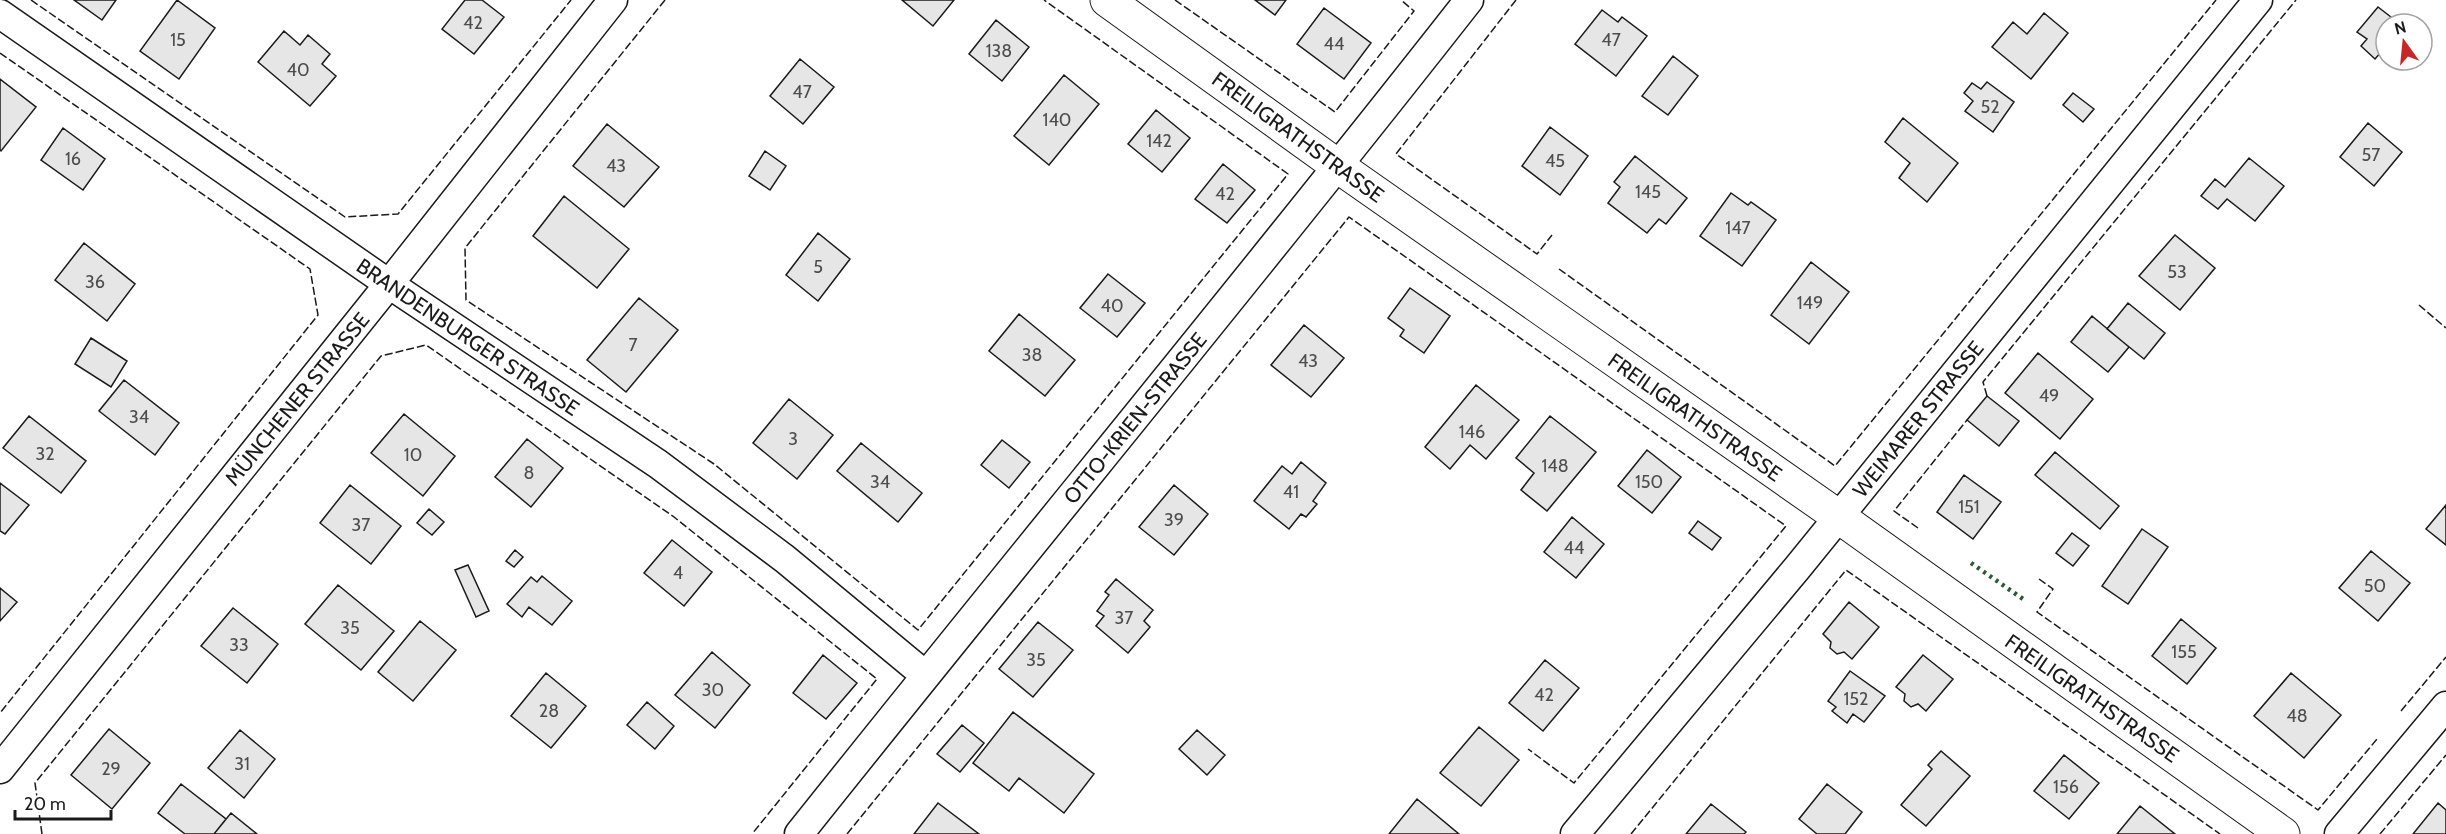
<svg xmlns="http://www.w3.org/2000/svg" width="2446" height="834" font-family="Cabin,sans-serif">
  <rect width="100%" height="100%" fill="#fff"/>
  <path fill="#e6e6e6" stroke="#1a1a1a" stroke-width="1.5" d="M74,0H116L102,20Z
    M177,0L215,28L179,79L140,51Z
    M465,0H482L504,17L474,54L442,29Z
    M902,0H954L933,26Z
    M1255,0H1286L1275,15Z
    M2378,7L2400,24H2386V54L2382,51L2375,59L2361,46L2367,39L2357,32Z
    M1324,8L1371,43L1344,79L1297,44Z
    M1602,10L1618,22L1622,17L1647,36L1616,76L1575,44Z
    M2044,13L2068,33L2031,79L1992,47L2013,22L2027,34Z
    M996,20L1029,47L1002,81L969,54Z
    M284,31L300,45L308,35L330,54L322,64L336,76L310,106L258,62Z
    M1673,56L1698,76L1668,115L1642,96Z
    M800,59L834,87L803,124L770,96Z
    M1064,75L1099,104L1049,165L1014,136Z
    M0,79L36,107L1,151L0,150Z
    M1987,82L2014,102L1993,132L1965,111L1973,101L1964,93L1972,83L1981,89Z
    M2073,93L2094,109L2083,122L2063,105Z
    M1156,110L1190,138L1162,172L1128,144Z
    M1903,118L1958,163L1927,202L1899,178L1910,163L1885,142Z
    M2368,123L2402,152L2374,186L2340,157Z
    M607,124L659,167L624,207L573,166Z
    M1550,127L1588,156L1560,195L1522,166Z
    M63,128L105,159L83,190L41,160Z
    M765,151L786,166L770,190L749,176Z
    M1635,156L1687,198L1666,224L1659,219L1647,233L1608,203L1620,187L1614,182Z
    M2249,158L2284,186L2255,221L2227,199L2218,209L2201,196L2215,179L2225,187Z
    M1223,164L1255,190L1227,223L1195,199Z
    M1731,193L1748,205L1751,202L1776,220L1742,266L1700,236Z
    M564,196L629,249L597,288L533,236Z
    M818,233L850,259L818,301L786,275Z
    M2175,235L2215,268L2180,310L2139,276Z
    M84,243L135,284L107,321L55,280Z
    M1811,262L1849,292L1809,344L1771,315Z
    M1108,274L1145,303L1117,337L1080,308Z
    M1410,288L1450,316L1424,353L1400,336L1404,330L1388,318Z
    M639,298L678,330L626,392L587,360Z
    M2128,303L2165,333L2144,359L2107,329Z
    M1019,314L1075,360L1045,396L989,351Z
    M2092,316L2129,347L2108,372L2071,342Z
    M1304,325L1344,358L1311,397L1271,365Z
    M91,338L127,361L111,387L75,364Z
    M2038,353L2093,399L2060,439L2005,393Z
    M124,380L179,423L155,455L99,411Z
    M1476,385L1519,420L1486,459L1470,445L1450,469L1425,447Z
    M1987,396L2019,421L1999,446L1967,420Z
    M789,399L833,435L797,479L753,443Z
    M404,414L455,456L423,496L371,453Z
    M29,416L86,461L61,493L3,448Z
    M1550,416L1596,452L1547,511L1521,490L1534,473L1516,458Z
    M527,439L563,468L531,507L495,477Z
    M1002,440L1030,462L1009,488L981,465Z
    M861,443L922,493L898,522L837,471Z
    M1647,450L1681,477L1652,513L1618,486Z
    M2055,452L2119,506L2100,529L2035,475Z
    M1301,462L1326,483L1313,501L1317,504L1306,517L1301,514L1289,529L1254,501L1282,466L1292,474Z
    M1964,475L2001,502L1973,539L1937,512Z
    M0,483L29,505L5,534L0,531Z
    M350,485L401,526L371,564L320,523Z
    M1174,485L1208,514L1174,555L1139,527Z
    M2446,505V545L2426,529Z
    M429,509L444,522L432,535L417,523Z
    M1572,517L1604,544L1576,578L1544,552Z
    M1698,521L1721,538L1712,550L1689,533Z
    M2142,529L2168,547L2128,604L2102,586Z
    M2072,533L2089,546L2073,566L2056,553Z
    M672,540L712,572L684,606L644,573Z
    M515,550L523,557L514,567L506,561Z
    M2371,551L2410,583L2378,621L2339,588Z
    M468,565L489,611L476,617L455,570Z
    M542,576L572,601L552,625L529,607L522,617L507,604L531,577L537,582Z
    M1116,579L1153,610L1144,621L1150,627L1128,653L1096,626L1104,616L1097,611L1109,595L1105,592Z
    M338,585L394,631L361,670L305,624Z
    M0,588L17,602L0,621Z
    M1849,602L1879,627L1852,659L1844,652L1837,654L1830,648L1831,642L1823,634Z
    M233,608L278,644L247,683L201,646Z
    M2181,619L2216,648L2187,684L2152,656Z
    M420,621L456,650L413,701L378,672Z
    M1038,622L1073,650L1033,697L999,669Z
    M712,652L750,685L715,728L675,695Z
    M823,655L857,683L826,719L793,693Z
    M1923,655L1953,679L1926,711L1918,704L1911,707L1904,701L1905,694L1896,687Z
    M1545,660L1579,688L1543,731L1509,703Z
    M1850,671L1885,696L1864,722L1853,714L1847,723L1832,711L1836,707L1828,701Z
    M546,673L586,706L551,748L511,716Z
    M2291,673L2341,715L2304,758L2254,716Z
    M647,702L674,726L655,749L627,725Z
    M1013,712L1094,774L1064,813L1019,778L1009,791L973,763Z
    M962,725L984,743L960,772L937,754Z
    M1479,727L1519,760L1481,806L1440,773Z
    M109,729L150,763L112,809L71,775Z
    M240,730L275,759L244,798L208,768Z
    M1197,730L1225,755L1207,775L1179,749Z
    M1941,751L1970,776L1926,826L1901,805L1932,769L1928,765Z
    M2064,755L2099,783L2069,819L2034,791Z
    M181,784L226,819L214,834H185L158,813Z
    M1827,784L1862,812L1845,834H1817L1799,819Z
    M1417,799L1459,834H1389Z
    M938,803L979,834H914Z
    M2438,803L2446,810V834H2413Z
    M1711,804L1746,832L1744,834H1686Z
    M2140,806L2175,834H2117Z
    M231,813L257,834H214Z"/>
  <g fill="none" stroke-linecap="round" stroke-linejoin="round">
    <g stroke="#1a1a1a" stroke-width="31">
      <path id="street" d="M0,14L389,284L658,464L785,559L925,675
        M0,769L389,284L613,0
        M799,834C1021,555 1249,281 1469,0
        M1575,834L1798,567L2258,0
        M2339,834L2446,706"/>
    </g>
    <g stroke="#1a1a1a" stroke-width="35">
      <path id="secondary" d="M1107,0L1339,167L1839,517L2283,834"/>
    </g>
    <use href="#street" stroke="#fff" stroke-width="28"/>
    <use href="#secondary" stroke="#fff" stroke-width="33"/>
    <path stroke="#2b5a34" stroke-width="4.5" stroke-dasharray="3 4.5" stroke-linecap="butt" d="M1971,563L2026,601"/>
    <path stroke="#1a1a1a" stroke-width="1.5" stroke-dasharray="8 3" stroke-linecap="butt" d="M31,0L345,217L398,214L571,0
      M665,0L465,248L466,300L714,464L918,630L1288,174L1044,0
      M1175,0L1335,112L1414,11L1401,0
      M1516,0L1396,154L1537,254L1552,235
      M0,53L310,269L318,315L0,713
      M1559,269L1835,466L2216,0
      M2419,305L2446,328
      M1987,396L1983,382L2296,0
      M1918,528L1894,511L1967,420
      M2039,579L2053,589L2037,612L2318,810L2377,739
      M2401,711L2446,657
      M42,834L35,783L381,356L426,345L674,517L877,679L752,834
      M847,834L1349,217L1786,526L1574,783L1528,749
      M1631,834L1846,570L2220,834
      M2380,834L2446,755"/>
  </g>
  <g text-anchor="middle" dominant-baseline="central" stroke-width="4.5" stroke-linejoin="round" paint-order="stroke">
    <g font-size="18" fill="#4d4d4d">
      <text x="473" y="23">42</text>
      <text x="178" y="40">15</text>
      <text x="1611" y="40">47</text>
      <text x="1334" y="44">44</text>
      <text x="999" y="51">138</text>
      <text x="298" y="70">40</text>
      <text x="802" y="92">47</text>
      <text x="1990" y="107">52</text>
      <text x="1057" y="120">140</text>
      <text x="1159" y="141">142</text>
      <text x="2371" y="155">57</text>
      <text x="73" y="159">16</text>
      <text x="1555" y="161">45</text>
      <text x="616" y="166">43</text>
      <text x="1648" y="192">145</text>
      <text x="1225" y="194">42</text>
      <text x="1738" y="228">147</text>
      <text x="818" y="267">5</text>
      <text x="2177" y="272">53</text>
      <text x="95" y="282">36</text>
      <text x="1810" y="303">149</text>
      <text x="1112" y="306">40</text>
      <text x="633" y="345">7</text>
      <text x="1032" y="355">38</text>
      <text x="1308" y="361">43</text>
      <text x="2049" y="396">49</text>
      <text x="139" y="417">34</text>
      <text x="1472" y="432">146</text>
      <text x="793" y="439">3</text>
      <text x="45" y="454">32</text>
      <text x="413" y="455">10</text>
      <text x="1555" y="466">148</text>
      <text x="529" y="473">8</text>
      <text x="880" y="482">34</text>
      <text x="1649" y="482">150</text>
      <text x="1291" y="492">41</text>
      <text x="1969" y="507">151</text>
      <text x="1174" y="520">39</text>
      <text x="361" y="525">37</text>
      <text x="1574" y="548">44</text>
      <text x="678" y="573">4</text>
      <text x="2375" y="586">50</text>
      <text x="1124" y="618">37</text>
      <text x="350" y="628">35</text>
      <text x="239" y="645">33</text>
      <text x="2184" y="652">155</text>
      <text x="1036" y="660">35</text>
      <text x="713" y="690">30</text>
      <text x="1544" y="695">42</text>
      <text x="1856" y="699">152</text>
      <text x="549" y="711">28</text>
      <text x="2297" y="716">48</text>
      <text x="242" y="764">31</text>
      <text x="111" y="769">29</text>
      <text x="2066" y="787">156</text>
    </g>
    <g font-size="21" fill="#1a1a1a" stroke="#fff">
      <text transform="translate(1298 137) rotate(36)">FREILIGRATHSTRASSE</text>
      <text transform="translate(468 337) rotate(34)">BRANDENBURGER STRASSE</text>
      <text transform="translate(297 399) rotate(-51)">MÜNCHENER STRASSE</text>
      <text transform="translate(1695 417) rotate(35)">FREILIGRATHSTRASSE</text>
      <text transform="translate(1135 418) rotate(-51)">OTTO-KRIEN-STRASSE</text>
      <text transform="translate(1918 419) rotate(-51)">WEIMARER STRASSE</text>
      <text transform="translate(2092 698) rotate(35)">FREILIGRATHSTRASSE</text>
    </g>
  </g>
  <g transform="translate(2404 42) rotate(345)"><circle r="28" fill="#ffffff" stroke="#a3a3a3" stroke-width="1.5"/>
  <path d="M0-4.5L10 22L0 15L-10 22Z" fill="#c62828"/>
  <text y="-9" font-size="16" font-weight="bold" text-anchor="middle" fill="#1a1a1a">N</text>
  </g>
  <path d="M15 810v9h96v-9" fill="none" stroke="#1a1a1a" stroke-width="3"/>
  <text x="24" y="810" font-size="18" fill="#1a1a1a" stroke="#ffffff" stroke-width="4.5" paint-order="stroke">20 m</text>
</svg>
